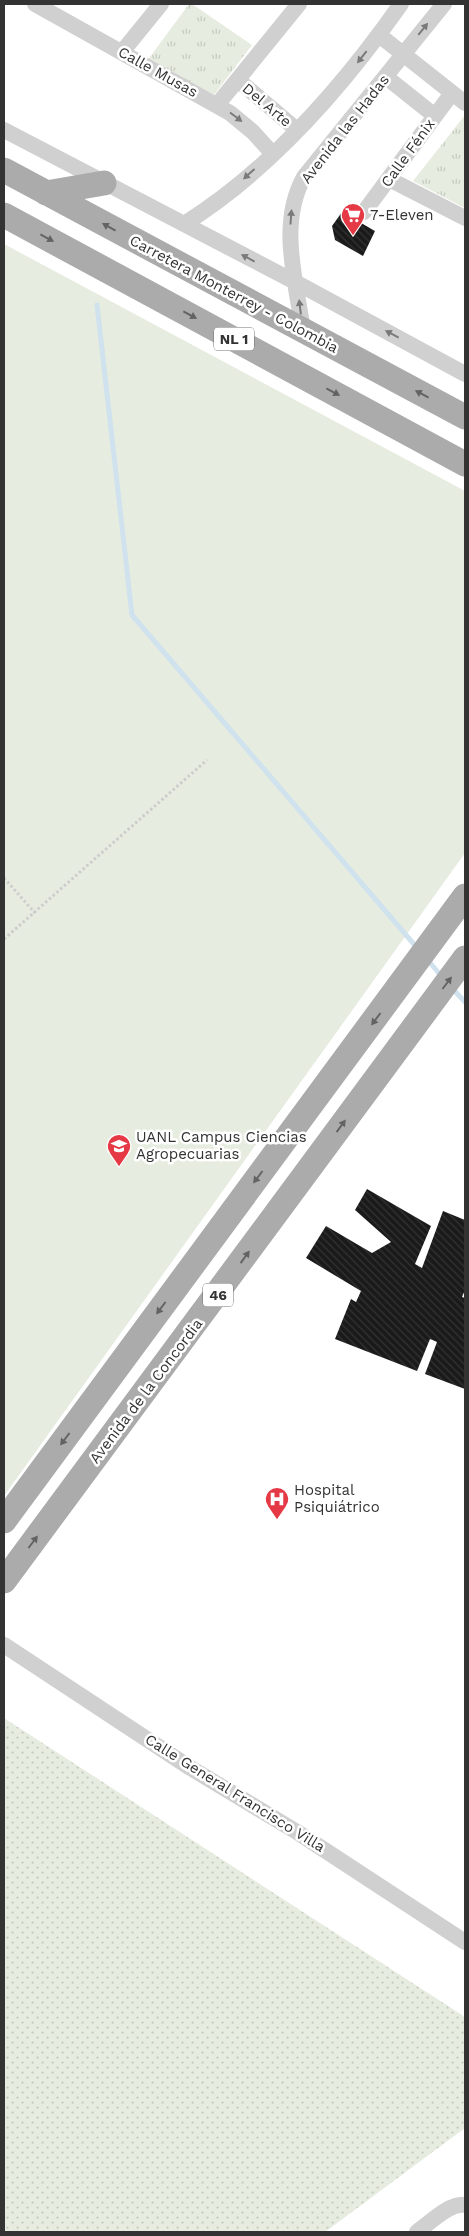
<svg xmlns="http://www.w3.org/2000/svg" width="469" height="2236" font-family="'Work Sans',sans-serif">
  <defs>
    <pattern id="grass-dots" width="8" height="8" patternUnits="userSpaceOnUse" patternTransform="scale(1.25)"><rect width="8" height="8" fill="#e6ecdf"/><path d="M2 2h.1M6 6h.1" fill="none" stroke="#c6cbc0" stroke-width="1.8" stroke-linecap="round"/></pattern>
    <pattern id="park-tufts" width="24" height="20" patternUnits="userSpaceOnUse" patternTransform="scale(1.25)"><rect width="24" height="20" fill="#e6ecdf"/><path d="M3 7l-1-3M5 7V3M7 7l1-3M15 17l-1-3M17 17v-4M19 17l1-3" fill="none" stroke="#c6cbc0"/></pattern>
    <pattern id="building-back-hatch" width="6" height="6" patternUnits="userSpaceOnUse" patternTransform="scale(1.25)"><rect width="6" height="6" fill="#1a1a1a"/><path d="M-1 5l2 2M0 0l6 6M5-1l2 2" fill="none" stroke="#333"/></pattern>
  </defs>
  <rect width="100%" height="100%" fill="#fff"/>
  <path fill="url(#grass-dots)" d="M4,1718L465,2017V2128L325,2232H4Z"/>
  <path fill="url(#park-tufts)" d="M189,4H192L252,45L214,95L147,61Z
    M465,115V208L413,181Z"/>
  <path fill="#e6ecdf" d="M4,244L465,491V853L4,1496Z"/>
  <g fill="none" stroke-linecap="round" stroke-linejoin="round">
    <path stroke="#cfe2ee" stroke-width="5" d="M97,305L132,615L418,949
      M427,959L442,977
      M451,987L465,1002"/>
  </g>
  <path fill="url(#building-back-hatch)" d="M342,212L375,231L363,256L335,240L332,226Z
    M367,1189L431,1226L415,1264L422,1268L443,1211L465,1220V1290L462,1297L465,1298V1389L425,1374L437,1342L430,1339L417,1371L335,1339L351,1299L356,1302L361,1291L306,1258L326,1226L372,1253L391,1242L355,1210Z"/>
  <g fill="none" stroke-linecap="round" stroke-linejoin="round">
    <path stroke="#cdcdcd" stroke-width="3" stroke-dasharray="2.5 2.5" stroke-linecap="butt" d="M4,878L35,913
      M4,939L207,760"/>
    <path stroke="#d0d0d0" stroke-width="16" d="M35,4L230,113L253,132L272,153
      M379,35L465,103
      M122,52L161,4
      M386,77L435,116
      M238,80L297,130
      M217,105L299,4
      M4,130L297,283L465,374
      M389,179L465,218
      M364,212L452,93
      M184,224C269,171 344,85 401,4
      M303,331C296,280 278,224 304,177L444,4
      M4,1645L189,1767L297,1832L465,1942
      M417,2232C430,2223 449,2203 465,2205"/>
    <path stroke="#ababab" stroke-width="25" d="M4,170L465,417
      M46,193L104,183
      M4,215L465,464
      M4,1521L465,896
      M4,1581L465,958"/>
  </g>
  <defs><path id="oneway-solid" d="M-6-.8H1V-3.2L6.5 0L1 3.2V.8H-6Z" transform="scale(1.25)"/></defs>
  <g fill="#7a7a7a">
    <use href="#oneway-solid" transform="translate(423 29) rotate(-51)"/>
    <use href="#oneway-solid" transform="translate(362 57) rotate(128)"/>
    <use href="#oneway-solid" transform="translate(236 117) rotate(37)"/>
    <use href="#oneway-solid" transform="translate(249 174) rotate(138)"/>
    <use href="#oneway-solid" transform="translate(291 217) rotate(-86)"/>
    <use href="#oneway-solid" transform="translate(248 258) rotate(-152)"/>
    <use href="#oneway-solid" transform="translate(300 307) rotate(-97)"/>
    <use href="#oneway-solid" transform="translate(392 334) rotate(-152)"/>
  </g>
  <g fill="#636363">
    <use href="#oneway-solid" transform="translate(109 227) rotate(-151)"/>
    <use href="#oneway-solid" transform="translate(47 238) rotate(28)"/>
    <use href="#oneway-solid" transform="translate(190 315) rotate(28)"/>
    <use href="#oneway-solid" transform="translate(333 392) rotate(28)"/>
    <use href="#oneway-solid" transform="translate(422 394) rotate(-152)"/>
    <use href="#oneway-solid" transform="translate(447 983) rotate(-53)"/>
    <use href="#oneway-solid" transform="translate(376 1019) rotate(127)"/>
    <use href="#oneway-solid" transform="translate(341 1126) rotate(-54)"/>
    <use href="#oneway-solid" transform="translate(258 1177) rotate(127)"/>
    <use href="#oneway-solid" transform="translate(245 1257) rotate(-54)"/>
    <use href="#oneway-solid" transform="translate(161 1308) rotate(127)"/>
    <use href="#oneway-solid" transform="translate(65 1439) rotate(127)"/>
    <use href="#oneway-solid" transform="translate(33 1542) rotate(-53)"/>
  </g>
  <defs>
    <g id="supermarket-pin" transform="scale(1.25)"><path d="M0 17L-7.5 6A9.5 9.5 0 1 1 7.5 6Z" fill="#e63946" stroke="#fff"/><path d="M-6-5.5h2.5l.6 2H6L4.5 2H-2.5L-4.4-4H-6ZM-1.5 3.2a1.3 1.3 0 1 0 .1 0ZM3 3.2a1.3 1.3 0 1 0 .1 0Z" fill="#fff"/></g>
    <g id="university-pin" transform="scale(1.25)"><path d="M0 17L-7.5 6A9.5 9.5 0 1 1 7.5 6Z" fill="#e63946" stroke="#fff"/><path d="M0-5L7-2L0 1L-7-2ZM-4 1L0 2.5L4 1V4Q0 6-4 4Z" fill="#fff"/></g>
    <g id="hospital-pin" transform="scale(1.25)"><path d="M0 17L-7.5 6A9.5 9.5 0 1 1 7.5 6Z" fill="#e63946" stroke="#fff"/><path d="M-5-5h3v3.5h4V-5h3V5h-3V1.5h-4V5h-3Z" fill="#fff"/></g>
  </defs>
  <g fill-rule="evenodd">
    <use href="#supermarket-pin" x="353" y="215"/>
    <use href="#university-pin" x="119" y="1146"/>
    <use href="#hospital-pin" x="277" y="1499"/>
  </g>
  <g text-anchor="middle" dominant-baseline="central" stroke-width="5" stroke-linejoin="round" paint-order="stroke">
    <g fill="#fff" stroke="#707070" stroke-width="1">
      <rect x="214" y="327.5" width="40" height="23" rx="4"/>
      <rect x="203" y="1283.5" width="30" height="23" rx="4"/>
    </g>
    <g font-size="14" font-weight="bold" fill="#333">
      <text x="234" y="339">NL 1</text>
      <text x="218" y="1295">46</text>
    </g>
    <g font-size="15" fill="#333" stroke="#fff">
      <text transform="translate(158 72) rotate(29)">Calle Musas</text>
      <text transform="translate(267 105) rotate(40)">Del Arte</text>
      <text transform="translate(345 129) rotate(-52)">Avenida las Hadas</text>
      <text transform="translate(408 153) rotate(-54)">Calle Fénix</text>
      <text transform="translate(234 294) rotate(28)">Carretera Monterrey - Colombia</text>
      <text transform="translate(146 1391) rotate(-53)">Avenida de la Concordia</text>
      <text transform="translate(235 1793) rotate(32)">Calle General Francisco Villa</text>
    </g>
    <g font-size="15" fill="#333" stroke="#fff" text-anchor="start">
      <text x="370" y="215">7-Eleven</text>
      <text x="136" y="1137">UANL Campus Ciencias<tspan x="136" dy="17">Agropecuarias</tspan></text>
      <text x="294" y="1490">Hospital<tspan x="294" dy="17">Psiquiátrico</tspan></text>
    </g>
  </g>
  <rect width="469" height="2236" fill="none" stroke="#333333" stroke-width="10"/>
</svg>
